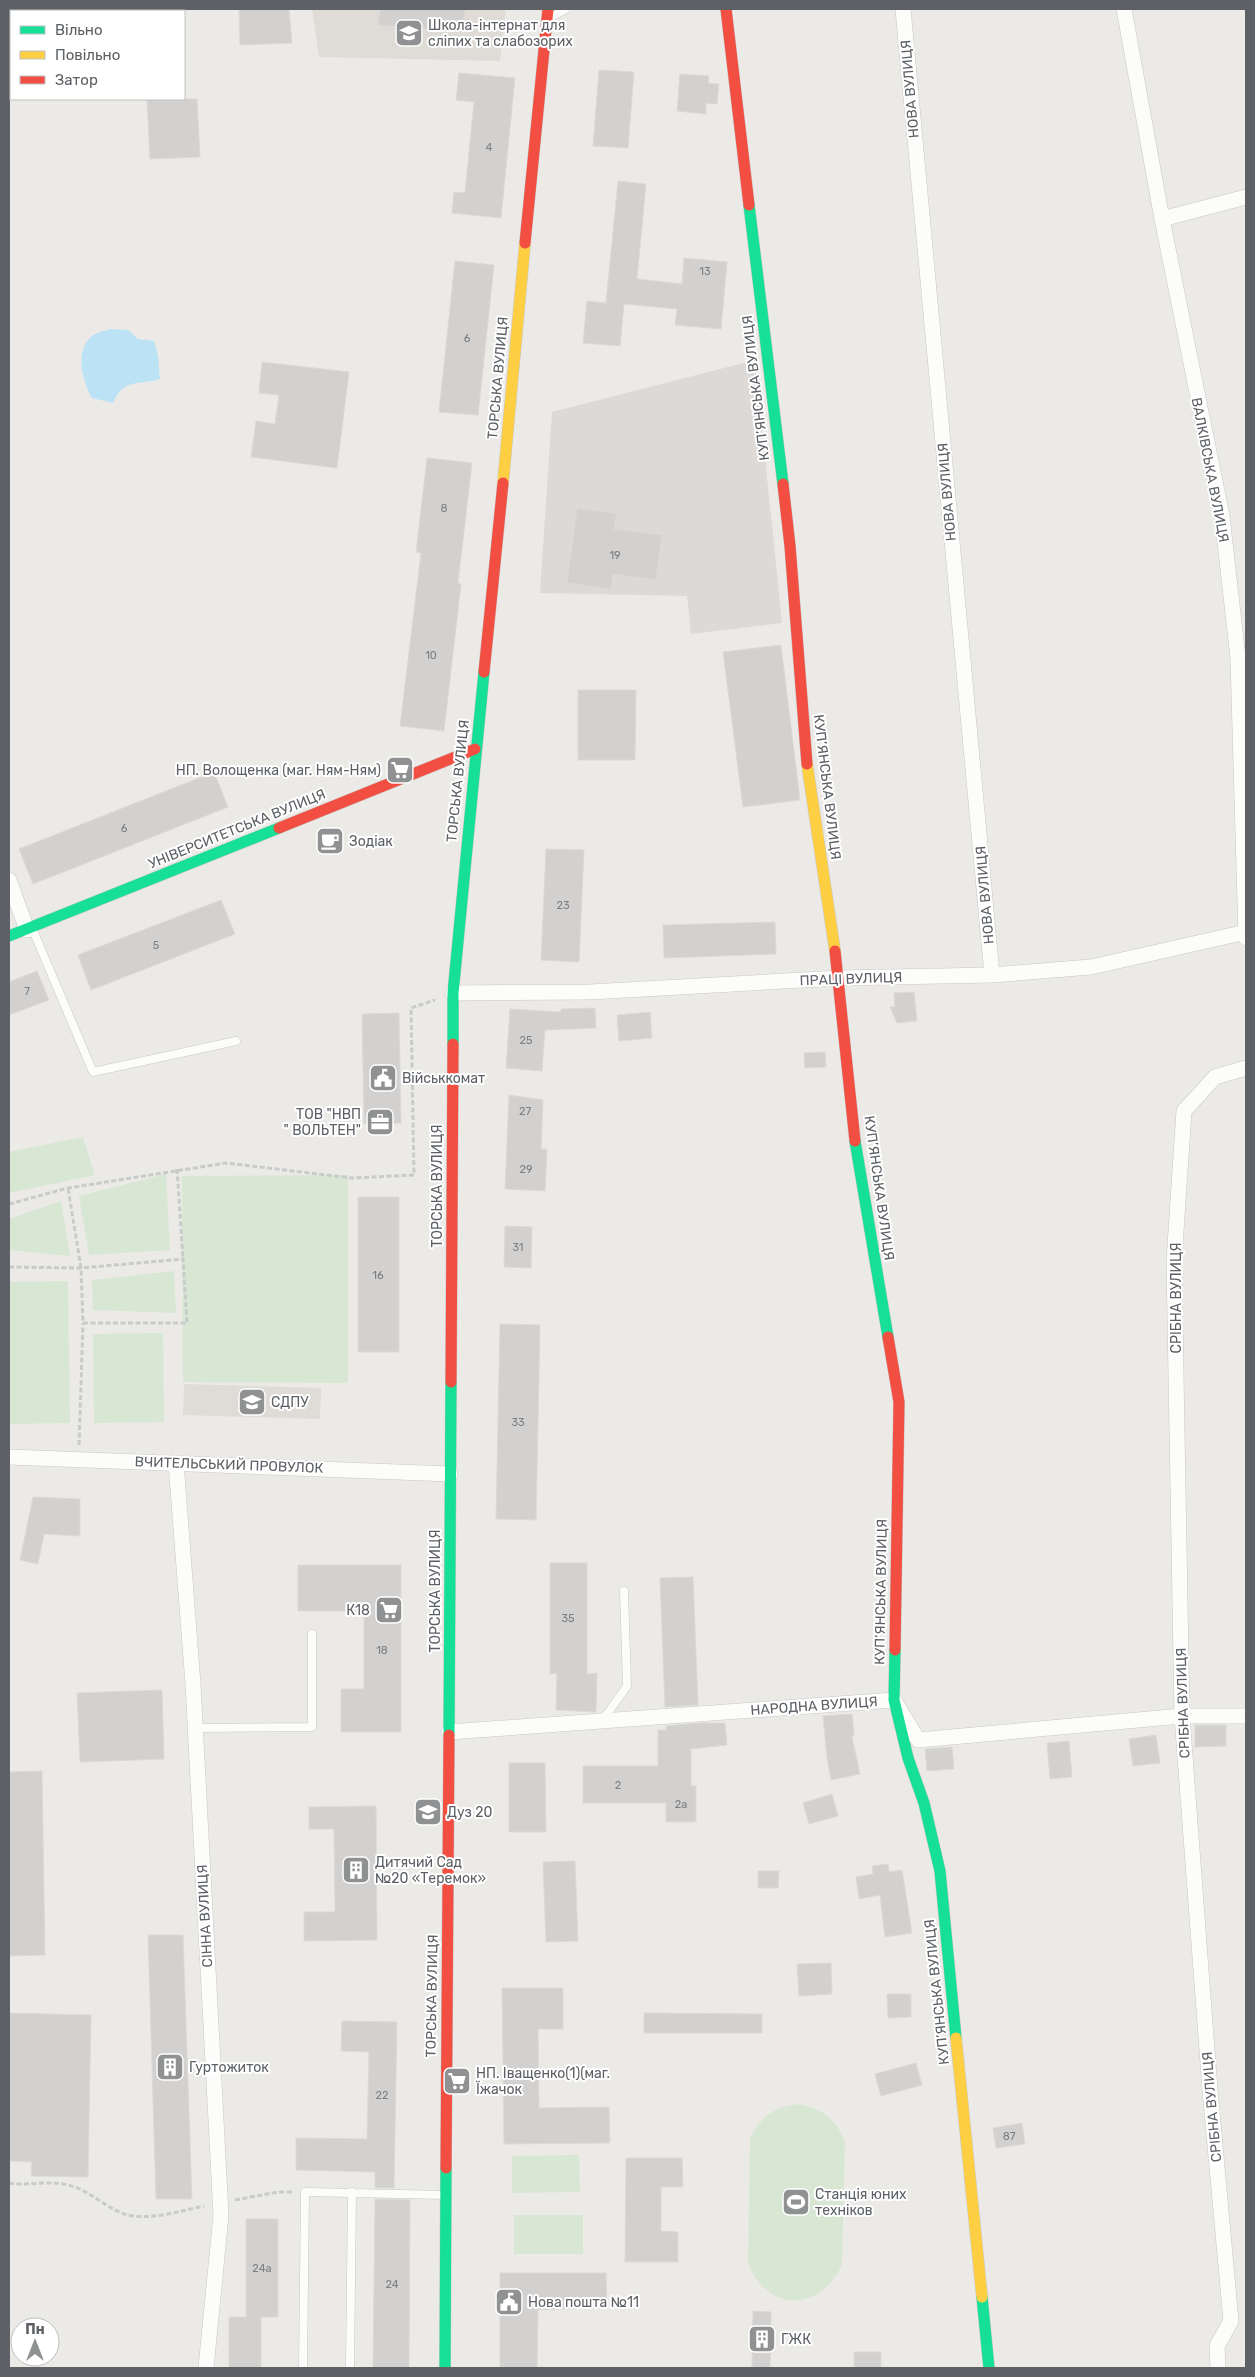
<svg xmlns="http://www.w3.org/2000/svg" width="1255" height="2377" font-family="Rubik,sans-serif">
  <rect width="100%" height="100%" fill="#eceae7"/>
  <path fill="#dcd9d7" d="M755,360L782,623L691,634L687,596L540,593L552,412Z"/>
  <path fill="#dfdcd7" d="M312,9H506L500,61L319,57Z
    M184,1384L321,1388L320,1419L183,1415Z"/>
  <path fill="#d7e7d3" d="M83,1137L95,1175L9,1193V1152Z
    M166,1174L170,1250L89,1255L79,1196Z
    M348,1175V1383L183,1382L182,1176Z
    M61,1201L70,1256L9,1250V1219Z
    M174,1271L176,1313L93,1310L92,1280Z
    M68,1281L70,1423L9,1424V1282Z
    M163,1333L164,1422L94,1423L93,1334Z
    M799,2104C823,2109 836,2119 845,2142L842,2265C819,2313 767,2312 748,2263L750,2139C761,2116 774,2107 799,2104Z
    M579,2155L580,2192L512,2193V2156Z
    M514,2215H583V2254H514Z"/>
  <path fill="#bce3f5" d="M110,329L128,330L138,339L154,341L158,356L160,379C138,386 124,377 113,403L92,398C83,382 74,352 91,337C95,333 105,331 110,329Z"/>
  <path fill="#d3d1d0" stroke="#dcd9d6" d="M239,9H289L292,43L240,45Z
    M380,9H465L463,32L378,25Z
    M599,70L634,72L628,148L593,146Z
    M459,73L515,78L501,218L452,213L454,192L465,193L474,102L456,100Z
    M680,74L709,76L708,83L719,84L717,104L706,103V114L677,111Z
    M147,99H197L200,157L150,159Z
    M618,181L646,184L637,279L682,284L684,258L727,262L721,329L675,325L677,309L624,304L620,346L583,343L587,301L606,303Z
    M455,261L494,265L478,415L439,412Z
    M262,362L349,372L337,468L251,457L256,421L275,424L279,395L259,393Z
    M427,458L472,463L458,583L461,584L444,731L400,726L421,553L416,552Z
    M577,508L617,513L614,529L662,535L656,580L613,574L611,589L567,583Z
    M781,645L800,800L743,807L723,652Z
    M578,690H636L635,760H578Z
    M214,772L228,807L33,884L19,849Z
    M546,849L584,850L579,962L541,960Z
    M221,900L235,934L91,990L78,955Z
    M775,922L776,954L664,958L663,925Z
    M37,971L49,1000L9,1015V982Z
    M914,992L917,1021L897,1023L890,1007H895L894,993Z
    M595,1008L596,1028L545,1030L542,1071L506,1068L510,1009L561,1012V1009Z
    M650,1012L652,1038L619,1041L617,1015Z
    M399,1013L401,1123L364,1124L362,1014Z
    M825,1052L826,1067L805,1068L804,1053Z
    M509,1095L543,1100L541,1149H547L545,1191L505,1189Z
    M358,1197H399V1352H358Z
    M505,1226L532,1227L531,1268L504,1267Z
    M500,1324L540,1325L536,1520L496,1519Z
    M33,1497L80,1499V1536L44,1534L38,1564L20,1560Z
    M550,1563H587V1674L597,1673L596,1712L556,1710L557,1673L550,1674Z
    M298,1565H401V1732H341V1689H364V1611H298Z
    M693,1577L698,1705L665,1707L660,1578Z
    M162,1690L164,1759L80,1762L77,1693Z
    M852,1714L854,1736L852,1737L860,1774L831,1780L827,1758L823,1716Z
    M699,1723H725L727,1745L691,1749V1786H696V1822H666V1803H583V1766H658V1730H666V1726Z
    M1195,1725H1226V1746L1195,1747Z
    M1156,1735L1160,1763L1133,1766L1129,1739Z
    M1069,1741L1072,1777L1050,1779L1047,1743Z
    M952,1747L954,1769L927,1771L925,1749Z
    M509,1763H545L546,1832H509Z
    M42,1771L45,1955L9,1956V1772Z
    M832,1794L838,1816L809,1824L803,1803Z
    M376,1806L377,1940L304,1941V1912H335L334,1829H309V1807Z
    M575,1861L578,1941L546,1942L543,1862Z
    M888,1864L889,1872L902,1870L912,1933L885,1937L880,1895L859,1899L856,1877L873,1874L872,1866Z
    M758,1871H779L778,1888H758Z
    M148,1935H183L192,2199H156Z
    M831,1963L832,1994L799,1996L797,1964Z
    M502,1988H563V2029H538L539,2108L609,2107L610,2143L504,2144Z
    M887,1994H911V2017L888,2018Z
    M9,2013L91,2015L88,2177L31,2176L32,2162L9,2161Z
    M644,2013L762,2014V2033H644Z
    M342,2021L397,2022L394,2188H375V2172L296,2170V2138L367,2139L369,2052L341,2051Z
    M916,2063L922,2085L881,2096L875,2074Z
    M1022,2123L1025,2144L996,2148L993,2128Z
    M626,2158H682L683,2187H661V2231L678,2232V2262H625Z
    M375,2199L410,2200L409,2368H373Z
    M246,2219H278V2317H261V2368H229V2317H246Z
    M500,2273H606L607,2307L538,2310L537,2368H500Z
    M753,2311L771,2312L770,2368H752Z
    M854,2352H881V2368H854Z"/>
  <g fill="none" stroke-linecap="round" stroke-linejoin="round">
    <g stroke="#c8c8c8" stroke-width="9">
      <path id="lane" d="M551,17L566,9
        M32,928L93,1072L236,1041
        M602,1721L627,1686L624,1591
        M195,1728L312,1727V1634
        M303,2368L305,2192L445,2195
        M350,2368L352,2192"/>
    </g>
    <g stroke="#c8c8c8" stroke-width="16">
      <path id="street" d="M903,9L992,975
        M1124,9L1162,219L1222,516L1238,658L1246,938
        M1162,219L1246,197
        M9,880L27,930
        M453,993L590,992L839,978L992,975L1091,967L1246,932
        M9,1457L450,1474
        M176,1463L193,1684L221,2215L206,2368
        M449,1732L894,1700L918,1740L1182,1716H1246
        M1218,2368L1217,2346L1231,2321L1210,2090L1182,1716L1174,1261L1184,1111L1215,1077L1246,1068"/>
    </g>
    <g stroke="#c6c7c6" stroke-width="12">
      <path id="fast" d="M749,205L783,484
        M9,936L279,828
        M453,1044V993L484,672
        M855,1141L888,1337
        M895,1650L894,1700L908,1758L924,1803L940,1871L956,2038
        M449,1735L451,1382
        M982,2297L989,2368
        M445,2368L446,2168"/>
    </g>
    <g stroke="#c6c7c6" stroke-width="12">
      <path id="slow" d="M503,483L525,243
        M807,764L835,951
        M956,2038L982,2297"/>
    </g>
    <g stroke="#c6c7c6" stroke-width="12">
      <path id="jam" d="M726,9L749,205
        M525,243L548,9
        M783,484L790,546L807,764
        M484,672L503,483
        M279,828L475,749
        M835,951L855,1141
        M888,1337L899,1402L895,1650
        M451,1382L453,1044
        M446,2168L449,1735"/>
    </g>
    <path stroke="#c7cbc9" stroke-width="3" stroke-dasharray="5 2.5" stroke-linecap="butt" d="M177,1169L183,1259
      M9,1204L68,1188L226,1163L352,1178L414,1175L411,1008L435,1000
      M9,1267L81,1268L183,1259L187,1323H83L81,1268L68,1188
      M79,1445L83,1323
      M9,2183C27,2186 45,2181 63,2184C84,2187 99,2202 117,2211C142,2224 179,2211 204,2206
      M235,2200L278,2192H293"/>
    <use href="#lane" stroke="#fcfcfb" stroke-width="8"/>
    <use href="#street" stroke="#fcfcfb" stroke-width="15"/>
    <use href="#fast" stroke="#16e098" stroke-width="11"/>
    <use href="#slow" stroke="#ffcf43" stroke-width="11"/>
    <use href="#jam" stroke="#f24e42" stroke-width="11"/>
  </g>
  <defs>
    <g id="school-square" transform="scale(1.4375)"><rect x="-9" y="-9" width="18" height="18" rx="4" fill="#8f9192" stroke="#fff"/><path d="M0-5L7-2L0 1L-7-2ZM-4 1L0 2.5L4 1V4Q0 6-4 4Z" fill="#fff"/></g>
    <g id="supermarket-square" transform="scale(1.4375)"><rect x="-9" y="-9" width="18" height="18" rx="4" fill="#8f9192" stroke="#fff"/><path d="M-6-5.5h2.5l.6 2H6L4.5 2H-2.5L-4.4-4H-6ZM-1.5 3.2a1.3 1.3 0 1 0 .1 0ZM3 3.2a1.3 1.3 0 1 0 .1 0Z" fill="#fff"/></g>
    <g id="cafe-square" transform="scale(1.4375)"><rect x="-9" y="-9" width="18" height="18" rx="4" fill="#8f9192" stroke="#fff"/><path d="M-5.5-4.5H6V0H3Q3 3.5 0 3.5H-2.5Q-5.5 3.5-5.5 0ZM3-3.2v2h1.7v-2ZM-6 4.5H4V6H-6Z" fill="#fff"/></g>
    <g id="civic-square" transform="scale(1.4375)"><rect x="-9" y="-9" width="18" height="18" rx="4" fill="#8f9192" stroke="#fff"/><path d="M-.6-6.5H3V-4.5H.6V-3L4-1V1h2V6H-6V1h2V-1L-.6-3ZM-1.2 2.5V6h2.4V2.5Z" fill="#fff"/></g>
    <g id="office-square" transform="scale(1.4375)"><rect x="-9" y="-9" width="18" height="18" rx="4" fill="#8f9192" stroke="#fff"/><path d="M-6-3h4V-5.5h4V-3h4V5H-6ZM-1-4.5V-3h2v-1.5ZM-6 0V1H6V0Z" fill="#fff"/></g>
    <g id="university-square" transform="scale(1.4375)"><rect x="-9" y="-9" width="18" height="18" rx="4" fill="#8f9192" stroke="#fff"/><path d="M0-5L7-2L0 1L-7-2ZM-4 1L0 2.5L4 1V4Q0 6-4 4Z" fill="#fff"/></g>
    <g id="building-square" transform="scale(1.4375)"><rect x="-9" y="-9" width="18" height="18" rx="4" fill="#8f9192" stroke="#fff"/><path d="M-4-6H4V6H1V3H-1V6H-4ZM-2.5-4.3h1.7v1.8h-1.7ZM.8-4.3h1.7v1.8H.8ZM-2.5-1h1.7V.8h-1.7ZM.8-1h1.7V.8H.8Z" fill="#fff"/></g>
    <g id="stadium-square" transform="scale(1.4375)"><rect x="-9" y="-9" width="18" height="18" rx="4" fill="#8f9192" stroke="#fff"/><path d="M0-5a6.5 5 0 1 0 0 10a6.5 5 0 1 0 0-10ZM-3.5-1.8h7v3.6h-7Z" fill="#fff"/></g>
  </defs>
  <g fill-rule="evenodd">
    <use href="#school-square" x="409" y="33"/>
    <use href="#supermarket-square" x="400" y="770"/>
    <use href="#cafe-square" x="330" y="841"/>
    <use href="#civic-square" x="383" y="1078"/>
    <use href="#office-square" x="380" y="1122"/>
    <use href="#university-square" x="252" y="1402"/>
    <use href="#supermarket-square" x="389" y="1610"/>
    <use href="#school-square" x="428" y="1812"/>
    <use href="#building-square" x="356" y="1870"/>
    <use href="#building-square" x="170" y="2067"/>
    <use href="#supermarket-square" x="457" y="2081"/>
    <use href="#stadium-square" x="796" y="2202"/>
    <use href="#civic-square" x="509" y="2302"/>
    <use href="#building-square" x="762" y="2339"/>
  </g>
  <g text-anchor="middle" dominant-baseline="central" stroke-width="4" stroke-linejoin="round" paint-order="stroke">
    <g font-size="11" fill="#7c7e81">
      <text x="489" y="147">4</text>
      <text x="705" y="271">13</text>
      <text x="467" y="338">6</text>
      <text x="444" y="508">8</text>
      <text x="615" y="555">19</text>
      <text x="431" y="655">10</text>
      <text x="124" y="828">6</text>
      <text x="563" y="905">23</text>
      <text x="156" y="945">5</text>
      <text x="27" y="991">7</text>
      <text x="526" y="1040">25</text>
      <text x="525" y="1111">27</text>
      <text x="526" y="1169">29</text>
      <text x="518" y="1247">31</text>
      <text x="378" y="1275">16</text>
      <text x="518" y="1422">33</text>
      <text x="568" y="1618">35</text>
      <text x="382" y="1650">18</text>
      <text x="618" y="1785">2</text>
      <text x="681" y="1804">2а</text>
      <text x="382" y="2095">22</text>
      <text x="1009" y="2136">87</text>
      <text x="262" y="2268">24а</text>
      <text x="392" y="2284">24</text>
    </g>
    <g font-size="14" fill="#5d6165" stroke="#fff" text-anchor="start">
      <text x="428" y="25">Школа-інтернат для<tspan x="428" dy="16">сліпих та слабозорих</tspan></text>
      <text x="381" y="770" text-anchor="end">НП. Волощенка (маг. Ням-Ням)</text>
      <text x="349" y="841">Зодіак</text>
      <text x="402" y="1078">Військкомат</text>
      <text x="361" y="1114" text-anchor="end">ТОВ "НВП<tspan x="361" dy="16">" ВОЛЬТЕН"</tspan></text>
      <text x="271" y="1402">СДПУ</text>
      <text x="370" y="1610" text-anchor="end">К18</text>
      <text x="447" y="1812">Дуз 20</text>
      <text x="375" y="1862">Дитячий Сад<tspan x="375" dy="16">№20 «Теремок»</tspan></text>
      <text x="189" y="2067">Гуртожиток</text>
      <text x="476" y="2073">НП. Іващенко(1)(маг.<tspan x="476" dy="16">Їжачок</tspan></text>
      <text x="815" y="2194">Станцiя юних<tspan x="815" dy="16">технiков</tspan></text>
      <text x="528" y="2302">Нова пошта №11</text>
      <text x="781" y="2339">ГЖК</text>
    </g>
    <g font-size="14" fill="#5d6165" stroke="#fff">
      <text transform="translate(910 89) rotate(-95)">НОВА ВУЛИЦЯ</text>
      <text transform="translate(498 378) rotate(-85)">ТОРСЬКА ВУЛИЦЯ</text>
      <text transform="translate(756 388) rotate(-97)">КУП’ЯНСЬКА ВУЛИЦЯ</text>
      <text transform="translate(1210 470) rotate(79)">ВАЛКІВСЬКА ВУЛИЦЯ</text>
      <text transform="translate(947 492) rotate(-95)">НОВА ВУЛИЦЯ</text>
      <text transform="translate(458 781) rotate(-84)">ТОРСЬКА ВУЛИЦЯ</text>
      <text transform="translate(827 787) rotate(83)">КУП’ЯНСЬКА ВУЛИЦЯ</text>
      <text transform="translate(237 829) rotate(-22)">УНІВЕРСИТЕТСЬКА ВУЛИЦЯ</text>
      <text transform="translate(985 895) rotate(-95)">НОВА ВУЛИЦЯ</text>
      <text transform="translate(851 979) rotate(-2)">ПРАЦІ ВУЛИЦЯ</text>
      <text transform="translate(437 1186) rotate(-90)">ТОРСЬКА ВУЛИЦЯ</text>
      <text transform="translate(879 1188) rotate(82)">КУП’ЯНСЬКА ВУЛИЦЯ</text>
      <text transform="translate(1176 1298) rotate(-90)">СРІБНА ВУЛИЦЯ</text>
      <text transform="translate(229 1465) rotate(2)">ВЧИТЕЛЬСЬКИЙ ПРОВУЛОК</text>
      <text transform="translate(435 1591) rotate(-90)">ТОРСЬКА ВУЛИЦЯ</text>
      <text transform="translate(881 1592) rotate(-89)">КУП’ЯНСЬКА ВУЛИЦЯ</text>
      <text transform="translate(1183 1703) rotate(-92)">СРІБНА ВУЛИЦЯ</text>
      <text transform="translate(814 1706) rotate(-4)">НАРОДНА ВУЛИЦЯ</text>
      <text transform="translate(205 1916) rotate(-93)">СІННА ВУЛИЦЯ</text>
      <text transform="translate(937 1992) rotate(-96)">КУП’ЯНСЬКА ВУЛИЦЯ</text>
      <text transform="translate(432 1996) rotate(-89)">ТОРСЬКА ВУЛИЦЯ</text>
      <text transform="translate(1212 2107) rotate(-95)">СРІБНА ВУЛИЦЯ</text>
    </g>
  </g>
  <rect width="1255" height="2377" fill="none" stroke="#5d6165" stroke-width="20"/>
  <rect x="10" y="10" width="175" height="90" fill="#ffffff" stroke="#bec0c1"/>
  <rect x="20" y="26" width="25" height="8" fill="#16e098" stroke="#bec0c1"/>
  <text x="55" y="35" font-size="15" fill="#5d6165">Вільно</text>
  <rect x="20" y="51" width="25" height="8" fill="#ffcf43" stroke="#bec0c1"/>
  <text x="55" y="60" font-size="15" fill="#5d6165">Повільно</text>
  <rect x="20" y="76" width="25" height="8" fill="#f24e42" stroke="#bec0c1"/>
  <text x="55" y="85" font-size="15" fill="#5d6165">Затор</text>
  <g transform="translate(35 2342)"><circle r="24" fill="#ffffff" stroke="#bec0c1"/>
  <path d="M0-4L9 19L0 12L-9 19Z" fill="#8f9192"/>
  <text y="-8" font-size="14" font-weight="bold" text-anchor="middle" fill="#5d6165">Пн</text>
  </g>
</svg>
